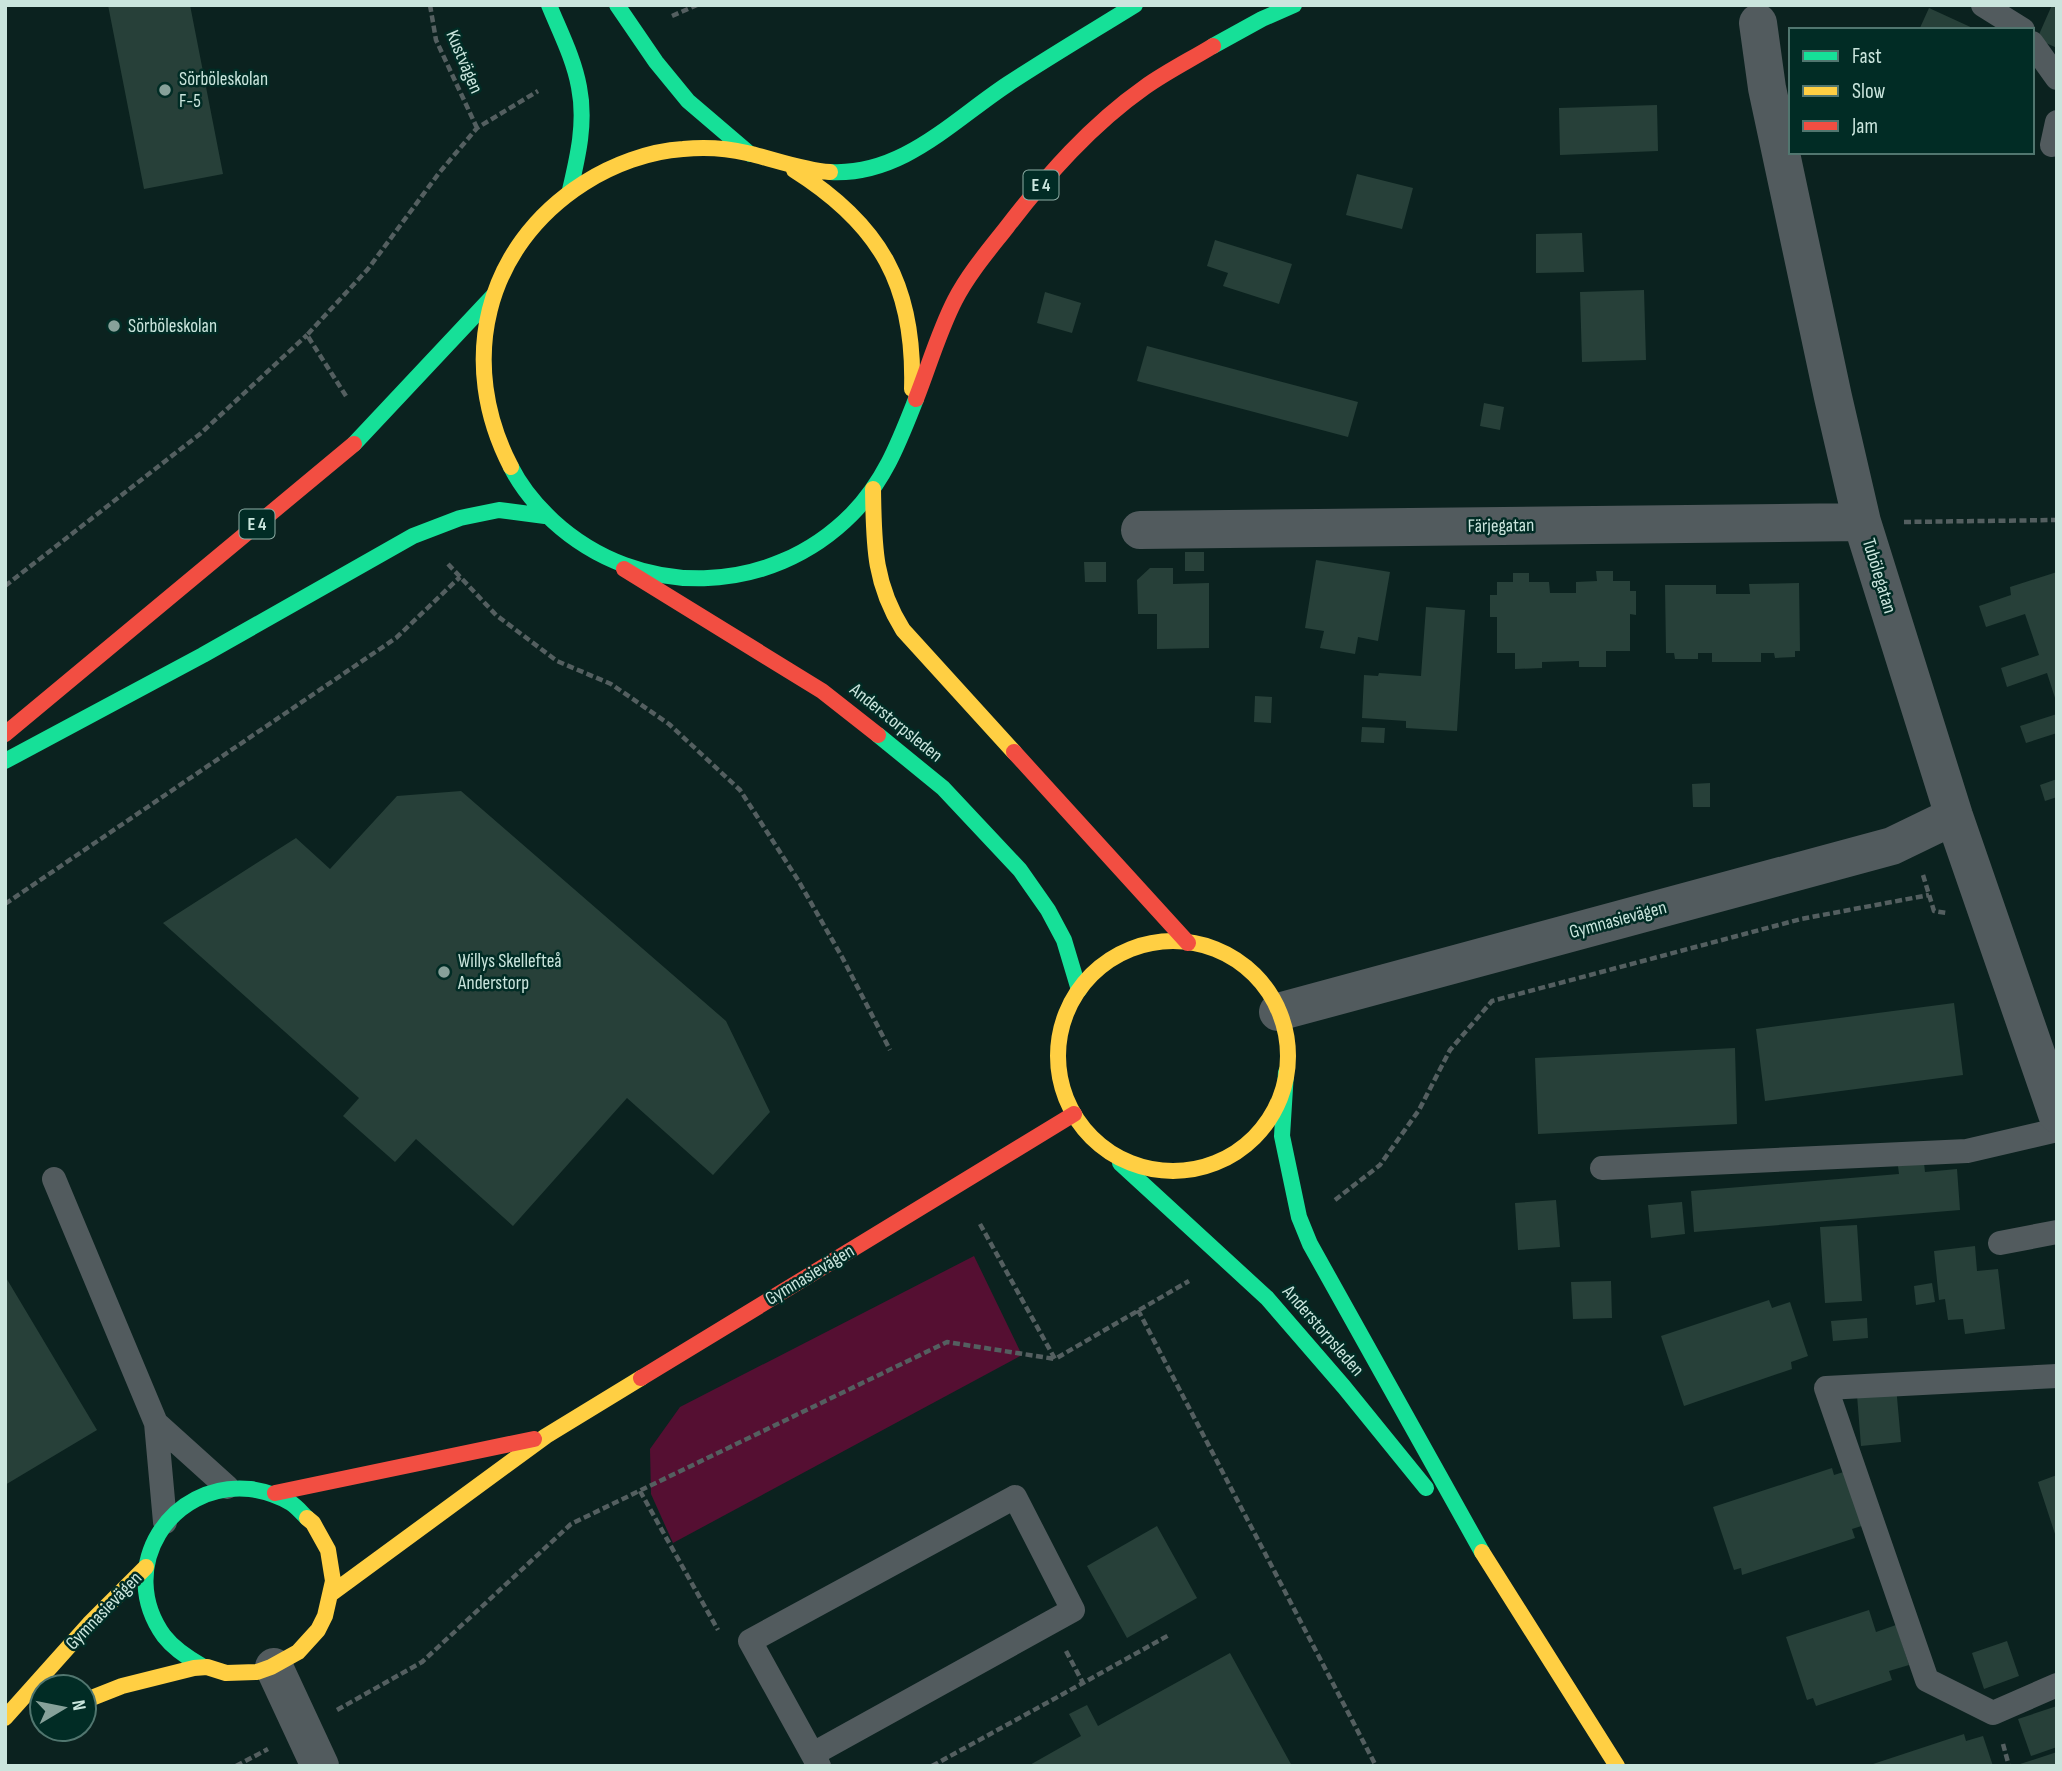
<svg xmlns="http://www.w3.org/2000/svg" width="2062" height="1771" font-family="'Sofia Sans Condensed',sans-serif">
  <rect width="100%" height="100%" fill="#0b221f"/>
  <path fill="#550f32" d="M974,1256L1022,1355L673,1543L651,1494L650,1449L680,1407Z"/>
  <path fill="#274039" d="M108,5H190L223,174L144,189Z
    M2052,5H2057V48L2037,39Z
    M1929,8L1977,30H1919Z
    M1657,105L1658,151L1560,155L1559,108Z
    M1357,174L1413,188L1402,229L1346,215Z
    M1582,233L1584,272L1536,273V234Z
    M1215,240L1292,264L1279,304L1223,286L1228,273L1207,266Z
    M1644,290L1646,360L1582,362L1580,292Z
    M1045,292L1081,303L1072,333L1037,323Z
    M1147,346L1358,402L1348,437L1137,381Z
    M1484,403L1504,407L1500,430L1480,426Z
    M1185,552H1204V571H1185Z
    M1316,560L1390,572L1378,641L1358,637L1355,654L1320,648L1324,631L1305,628Z
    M1084,562H1106V582H1085Z
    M1150,568H1173V584L1209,583V648L1157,649V614H1138L1137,580Z
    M1596,571H1613V581H1630V591H1636V615L1630,614V651H1606V667H1579V661L1542,662V668L1515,669V653H1497V617H1490V595H1497V582H1513V573H1529V582H1549L1550,593H1576V582L1597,581Z
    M2057,572V701H2056L2047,673L2007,687L2001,668L2039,655L2025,614L1986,627L1979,606L2011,595L2010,587Z
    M1799,583L1800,651H1795V657L1775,658L1774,653H1761V662H1712V653H1698V659H1675L1674,653H1666L1665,585H1716V594H1750L1749,584Z
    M1426,607L1465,610L1457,731L1406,728V721L1362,718L1364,675L1378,676L1379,673L1421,676Z
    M1255,696L1272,697L1271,723L1254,722Z
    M2057,714V733L2026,743L2020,726Z
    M1362,727L1385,728L1384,743L1361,742Z
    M2057,779V797L2045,801L2040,785Z
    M1710,783V807H1693L1692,784Z
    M461,791L726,1021L770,1112L713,1175L627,1098L513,1226L416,1139L395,1162L343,1116L359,1098L163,923L296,838L330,869L397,796Z
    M1954,1003L1963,1075L1765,1101L1756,1029Z
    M1735,1048L1737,1124L1538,1134L1535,1058Z
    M1924,1163L1925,1172L1957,1169L1960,1210L1694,1232L1691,1191L1899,1174L1898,1166Z
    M1556,1200L1560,1247L1518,1250L1515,1203Z
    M1682,1202L1685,1234L1651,1238L1648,1205Z
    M1857,1225L1862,1301L1825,1303L1820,1227Z
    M1975,1246L1977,1271L1998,1269L2005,1329L1965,1334L1963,1319L1948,1320L1945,1299L1939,1300L1934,1251Z
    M5,1276L97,1430L5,1485Z
    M1611,1281L1612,1318L1573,1319L1571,1282Z
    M1932,1283L1935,1302L1916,1305L1914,1286Z
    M1769,1300L1772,1308L1790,1302L1808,1356L1791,1362L1792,1369L1684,1406L1661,1336Z
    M1867,1318L1868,1338L1833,1341L1831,1321Z
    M1896,1386L1901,1442L1861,1446L1857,1395Z
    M1832,1468L1834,1475L1853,1469L1871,1523L1852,1529L1855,1538L1742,1575L1741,1568L1734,1570L1713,1507Z
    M2057,1475V1537H2056L2038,1482Z
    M1157,1526L1197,1598L1127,1638L1087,1566Z
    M1869,1610L1876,1632L1896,1625L1909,1665L1889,1671L1892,1680L1816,1706L1813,1698L1807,1700L1786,1637Z
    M2007,1641L2019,1676L1984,1689L1972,1653Z
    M1230,1653L1292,1766H1028L1081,1736L1069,1714L1087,1705L1098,1726Z
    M2057,1706V1747L2031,1756L2018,1719Z
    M1964,1734L1966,1741L1983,1736L1993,1766H1867Z
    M2057,1752V1766H2017V1765Z"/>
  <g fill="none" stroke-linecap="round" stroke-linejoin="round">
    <path stroke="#545f60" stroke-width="4.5" stroke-dasharray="7 3.5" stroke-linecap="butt" d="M430,5L436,40L477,128
      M672,16L697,5
      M346,396L307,335L368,269L439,173L477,128L538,91
      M1904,522L2057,520
      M448,564L496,615L557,661L611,684L669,724L740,790L798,880L842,957L890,1050
      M5,586L200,434L307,335
      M1923,875L1934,911L1947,913
      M5,904L396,638L460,577
      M1335,1200L1380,1165L1419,1110L1450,1050L1492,1001L1801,919L1929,895
      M980,1224L1055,1359L1189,1281
      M1138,1310L1376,1766
      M640,1491L718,1630
      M1066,1651L1083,1683L1169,1635
      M337,1710L422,1662L571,1524L947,1342L1055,1359
      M2003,1744L2009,1766
      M236,1766L268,1749
      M932,1766L1083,1683"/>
    <path stroke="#525b5e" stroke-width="24" d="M1983,5L2023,30
      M2032,43L2057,78
      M2052,145L2057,122
      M1602,1168L1967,1151L2057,1130
      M54,1179L156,1423L165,1522
      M2000,1243L2057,1232
      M2057,1376L1826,1388L1927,1680L1993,1713L2057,1685
      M156,1423L227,1487
      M813,1754L1073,1610L1015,1497L750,1641L819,1766"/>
    <path stroke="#525b5e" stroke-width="38" d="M1758,23L1767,88L1833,397L1862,522L1954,816L2057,1114
      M1140,530L1862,522
      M1278,1012L1892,846L1954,816
      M274,1667L320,1766"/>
    <path stroke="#16e098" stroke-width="16" d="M549,5C560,32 574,59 579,87C586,122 578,156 570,190
      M617,5L656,62L688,101L750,154
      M1213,46L1262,19L1294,5
      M830,172C902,176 952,121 1008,84C1049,57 1093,31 1135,5
      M354,444L493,296
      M511,467C521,487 537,506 553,521C639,600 770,597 852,514C885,480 899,442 916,399
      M878,735L943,788L1020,870L1048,910L1064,940L1079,990
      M5,761L203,655L413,536L460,518L499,510L545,516
      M1286,1072L1282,1136L1299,1217L1310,1244L1482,1552
      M1120,1163L1267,1298L1344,1387L1426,1488
      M202,1666C188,1658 174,1649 164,1636C115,1568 170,1481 250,1489C264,1491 279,1496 291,1503C297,1507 302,1513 307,1518"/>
    <path stroke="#ffcf43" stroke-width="16" d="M794,170C881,225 915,286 912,389
      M511,467C457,363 484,247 584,183C612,165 649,151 683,149C704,147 726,148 747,153C774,159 801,170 830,172
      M873,489C874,543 873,582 903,630L1014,752
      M1058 1056a115 115 0 1 1 230 0a115 115 0 1 1-230 0Z
      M1482,1552L1617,1766
      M332,1593L546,1436L641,1378
      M84,1701L122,1686L194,1668L207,1667L226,1673L257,1672L271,1667L298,1652L318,1630L325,1616L333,1581L328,1550L313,1523L307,1518
      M5,1718L89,1624L146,1567"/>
    <path stroke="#f24e42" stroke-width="16" d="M916,399C929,366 939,331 955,300C969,273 989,250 1007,227C1047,175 1091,125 1145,87C1166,72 1190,60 1213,46
      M624,569L822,691L878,735
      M5,734L354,444
      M1014,752L1188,943
      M641,1378L1074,1114
      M275,1493L534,1439"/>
  </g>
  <g fill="#87a19a" stroke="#012c25" stroke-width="2.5">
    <circle cx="165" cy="90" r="7"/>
    <circle cx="114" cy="326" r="7"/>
    <circle cx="444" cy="972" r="7"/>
  </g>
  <g text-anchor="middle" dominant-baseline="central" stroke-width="5" stroke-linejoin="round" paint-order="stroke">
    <g fill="#012c25" stroke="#8eaea6" stroke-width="2">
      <rect x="1023.5" y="170.5" width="35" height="29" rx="5"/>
      <rect x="239.5" y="509.5" width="35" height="29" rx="5"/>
    </g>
    <g font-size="18" font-weight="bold" fill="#cae5dd">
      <text x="1041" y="185">E 4</text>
      <text x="257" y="524">E 4</text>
    </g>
    <g font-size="19" fill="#cae5dd" stroke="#012c25">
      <text transform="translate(464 62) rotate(67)">Kustvägen</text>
      <text transform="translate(1501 526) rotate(-1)">Färjegatan</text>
      <text transform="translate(1879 576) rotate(73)">Tubölegatan</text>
      <text transform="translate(896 723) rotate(39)">Anderstorpsleden</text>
      <text transform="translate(1618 920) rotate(-15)">Gymnasievägen</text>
      <text transform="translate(810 1275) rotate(-31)">Gymnasievägen</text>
      <text transform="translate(1323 1331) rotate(49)">Anderstorpsleden</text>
      <text transform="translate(104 1611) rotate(-46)">Gymnasievägen</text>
    </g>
    <g font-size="19" fill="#cae5dd" stroke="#012c25" text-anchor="start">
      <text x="179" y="79">Sörböleskolan<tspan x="179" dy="22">F-5</tspan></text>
      <text x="128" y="326">Sörböleskolan</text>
      <text x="458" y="961">Willys Skellefteå<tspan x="458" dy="22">Anderstorp</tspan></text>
    </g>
  </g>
  <rect width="2062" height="1771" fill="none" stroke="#cae5dd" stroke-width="14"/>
  <rect x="1789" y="28" width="245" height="126" fill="#012c25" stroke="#51766f" stroke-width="2"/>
  <rect x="1803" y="51" width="35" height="10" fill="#16e098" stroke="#51766f" stroke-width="2"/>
  <text x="1852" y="63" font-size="21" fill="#cae5dd">Fast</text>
  <rect x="1803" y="86" width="35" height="10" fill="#ffcf43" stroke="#51766f" stroke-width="2"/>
  <text x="1852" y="98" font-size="21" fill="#cae5dd">Slow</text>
  <rect x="1803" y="121" width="35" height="10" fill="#f24e42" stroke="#51766f" stroke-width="2"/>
  <text x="1852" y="133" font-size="21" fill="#cae5dd">Jam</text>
  <g transform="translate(63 1708) rotate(80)"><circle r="33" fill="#012c25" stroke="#51766f" stroke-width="2"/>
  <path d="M0-5L12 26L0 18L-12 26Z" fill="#87a19a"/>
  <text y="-10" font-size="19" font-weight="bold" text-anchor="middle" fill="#cae5dd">N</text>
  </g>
</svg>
